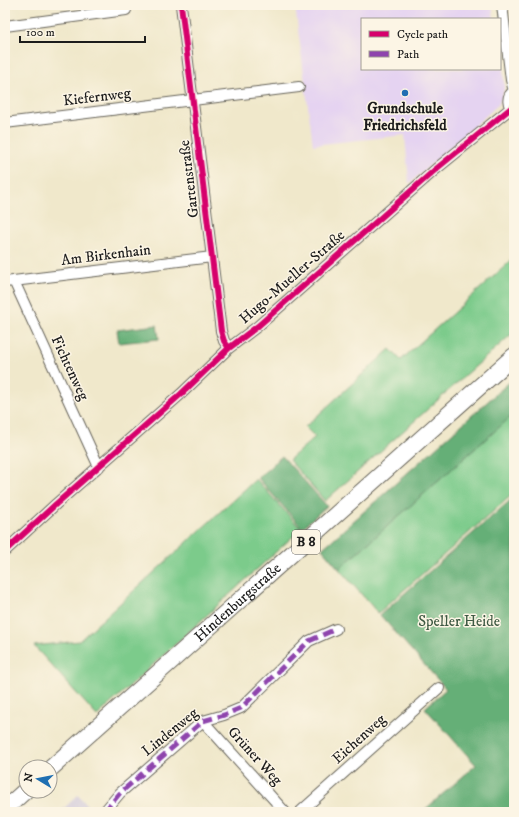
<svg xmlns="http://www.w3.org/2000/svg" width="519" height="817" font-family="'IM FELL DW Pica',serif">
  <rect width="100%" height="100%" fill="#fcf5e5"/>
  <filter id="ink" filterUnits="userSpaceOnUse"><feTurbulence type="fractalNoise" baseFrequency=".025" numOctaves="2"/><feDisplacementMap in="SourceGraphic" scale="8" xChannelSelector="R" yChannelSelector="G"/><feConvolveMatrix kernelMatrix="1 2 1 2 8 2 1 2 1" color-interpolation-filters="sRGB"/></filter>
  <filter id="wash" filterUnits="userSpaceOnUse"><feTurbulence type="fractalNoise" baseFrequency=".012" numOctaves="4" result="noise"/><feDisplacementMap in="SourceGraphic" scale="16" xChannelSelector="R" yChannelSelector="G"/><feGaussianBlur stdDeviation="0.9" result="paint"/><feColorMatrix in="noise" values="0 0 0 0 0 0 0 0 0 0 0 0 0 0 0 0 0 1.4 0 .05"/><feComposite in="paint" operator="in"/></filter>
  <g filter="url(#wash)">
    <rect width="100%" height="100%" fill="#f0e8cb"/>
    <path fill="#e5d3f1" d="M295,5H492L494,19H362V69H500V53L502,55L504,81V89L502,97L498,105L409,184L405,135L313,145Z"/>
    <path fill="#c7c0d9" d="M78,795L92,811L95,812H60Z"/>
    <path fill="#7ccb8b" stroke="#4c7454" d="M514,258V332L325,501L289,460L315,437L305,427L390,349L401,360Z
      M514,414V493L378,613L339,569Z
      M256,479L301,529L97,716L34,646L79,641Z"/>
    <path fill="#65af77" stroke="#40664a" d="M157,325L159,339L119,343L117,330Z
      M514,378V414L339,569L322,549Z
      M282,456L327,506L302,528L258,478Z
      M514,497V812H422L476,765L425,708L446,689L380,615Z"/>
  </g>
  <g filter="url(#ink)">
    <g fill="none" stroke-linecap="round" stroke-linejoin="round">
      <g stroke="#666359" stroke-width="12">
        <path id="street" d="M181,5L221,331L224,341L229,348
          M502,5L511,80L514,91
          M5,26L126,10
          M514,91C506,96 507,105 514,110
          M5,123L299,87
          M14,281L99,467
          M5,282L212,257
          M5,551L56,504L181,394L229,348L258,326L436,169L511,108
          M203,721L285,812
          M104,812L120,793L203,721L224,715L241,708L309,641L336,629
          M300,812L439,688"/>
      </g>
      <g stroke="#666359" stroke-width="18">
        <g id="primary">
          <path id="s1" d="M50,769L514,356"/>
          <path d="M5,809L26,790"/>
        </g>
      </g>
      <use href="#street" stroke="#fff" stroke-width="10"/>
      <use href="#primary" stroke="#fff" stroke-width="16"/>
      <path stroke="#8e44ad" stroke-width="5" stroke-dasharray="10 5" stroke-linecap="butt" d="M104,812L120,793L203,721L224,715L241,708L309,641L336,629"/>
      <g stroke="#fcf5e5" stroke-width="8">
        <path id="cycleway" d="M181,5L221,331L224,341L229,348
          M5,551L56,504L181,394L229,348L258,326L436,169L511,108"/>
      </g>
      <use href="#cycleway" stroke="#d6006c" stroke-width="6"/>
    </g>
  </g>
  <circle fill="#1f6fb2" stroke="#fcf5e5" stroke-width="1.5" cx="405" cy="93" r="4"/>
  <g text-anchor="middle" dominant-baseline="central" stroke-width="3" stroke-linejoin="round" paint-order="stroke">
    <rect fill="#fcf5e5" stroke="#5f5d58" stroke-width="1" x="292" y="530" width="28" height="24" rx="3"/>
    <g font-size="14" font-weight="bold" fill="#1c1c1c">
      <text x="306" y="542">B 8</text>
    </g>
    <g font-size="15" fill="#1c1c1c" stroke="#fcf5e5">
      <text transform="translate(97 97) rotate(-7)">Kiefernweg</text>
      <text transform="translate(189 179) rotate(-97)">Gartenstraße</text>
      <text transform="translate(106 255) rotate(-7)">Am Birkenhain</text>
      <text transform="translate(292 277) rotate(-41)">Hugo-Mueller-Straße</text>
      <text transform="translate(70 368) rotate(65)">Fichtenweg</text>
      <text stroke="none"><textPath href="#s1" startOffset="251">Hindenburgstraße</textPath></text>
      <text transform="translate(170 732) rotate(-39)">Lindenweg</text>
      <text transform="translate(359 739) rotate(-42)">Eichenweg</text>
      <text transform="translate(255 756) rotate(48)">Grüner Weg</text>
    </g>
    <g font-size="15" font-weight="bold" fill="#1c1c1c" stroke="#fcf5e5">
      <text x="405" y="108">Grundschule<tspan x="405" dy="17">Friedrichsfeld</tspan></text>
    </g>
    <g font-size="15" fill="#3e5943" stroke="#fcf5e5">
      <text x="459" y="621">Speller Heide</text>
    </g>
  </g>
  <rect width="519" height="817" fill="none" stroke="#fcf5e5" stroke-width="20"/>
  <rect x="361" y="18" width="140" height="52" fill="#fcf5e5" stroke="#a29e95"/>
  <rect x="369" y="31" width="20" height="6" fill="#d6006c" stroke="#a29e95"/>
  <text x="397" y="38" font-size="12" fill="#1c1c1c">Cycle path</text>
  <rect x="369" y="51" width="20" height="6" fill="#8e44ad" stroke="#a29e95"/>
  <text x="397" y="58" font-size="12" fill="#1c1c1c">Path</text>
  <g transform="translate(38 779) rotate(280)"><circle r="19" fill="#fcf5e5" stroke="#a29e95"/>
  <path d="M0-3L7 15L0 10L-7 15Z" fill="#1f6fb2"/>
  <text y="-6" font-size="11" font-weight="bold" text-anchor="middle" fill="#1c1c1c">N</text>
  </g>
  <path d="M20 36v6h125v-6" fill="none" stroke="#1c1c1c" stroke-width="2"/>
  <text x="26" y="36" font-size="12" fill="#1c1c1c" stroke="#fcf5e5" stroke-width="3" paint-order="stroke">100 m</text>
</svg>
